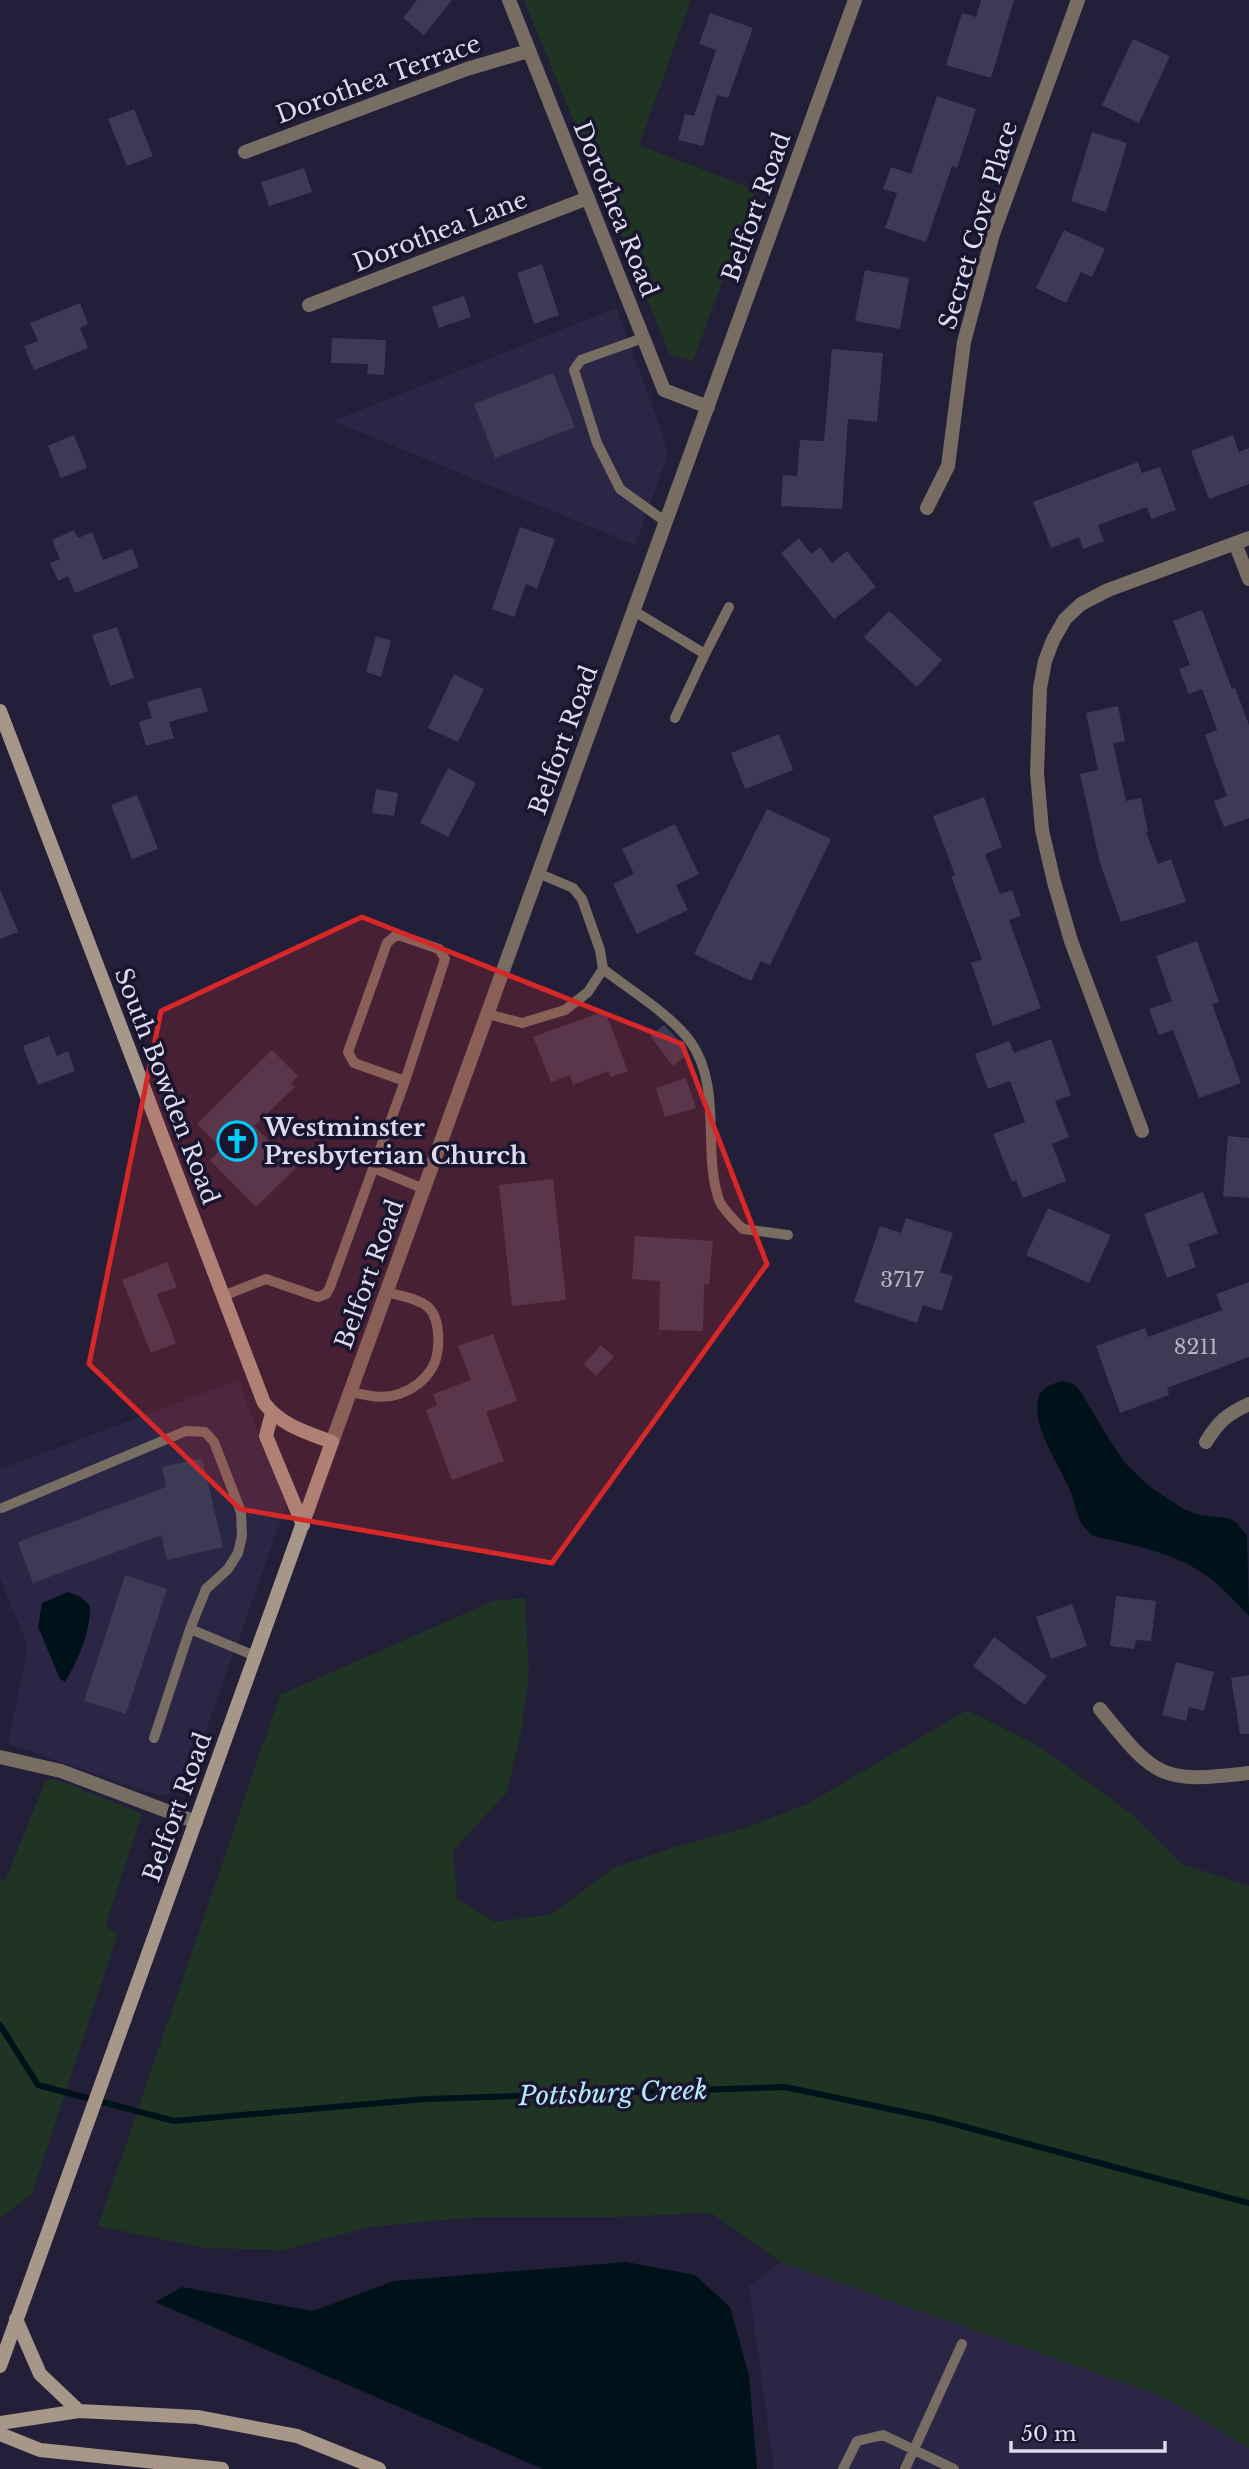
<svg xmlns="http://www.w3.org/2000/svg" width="1249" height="2469" font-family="'Libre Baskerville',serif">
  <rect width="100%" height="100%" fill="#231f38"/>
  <path fill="#2c2646" d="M616,308L666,443L667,458L635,545L333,421Z
    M238,1380L286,1506L188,1781L179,1791L160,1796L8,1744L28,1647L0,1578V1469Z
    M781,2262L1164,2397L1249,2448V2469H774L749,2286Z"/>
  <path fill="#1f3423" d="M524,0H691L639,145L756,190L693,361L670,355Z
    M525,1598L529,1674L521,1732L507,1792L453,1851L457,1899L495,1922L552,1914L613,1868L672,1848L748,1827L809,1803L967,1710L1040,1747L1133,1815L1182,1864L1249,1886V2448L1164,2397L781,2262L711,2213L615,2217H477L369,2227L284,2250L205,2248L98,2226L280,1695L493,1601Z
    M46,1780H58L142,1814L105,1927L118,1933L32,2194L0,2218V1879L5,1881Z"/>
  <path fill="#001219" d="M1062,1381L1074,1384L1081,1392L1110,1441L1126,1464L1149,1486L1182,1508L1199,1515L1228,1518L1237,1523L1247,1536L1249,1616C1237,1604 1224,1589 1210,1578C1175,1552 1134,1545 1093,1536C1089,1532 1085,1529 1082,1524C1076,1515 1075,1503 1071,1493C1061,1466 1032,1429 1038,1400C1041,1387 1050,1385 1062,1381Z
    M68,1592L81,1597L90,1606C91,1631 78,1661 65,1682L60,1679L38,1627L42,1603Z
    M626,2262L695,2275L730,2307L749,2375L757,2469H543L155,2302L182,2287L313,2311L394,2281Z"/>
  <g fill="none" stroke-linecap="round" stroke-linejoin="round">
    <path stroke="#001219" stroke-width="6" d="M0,2025L38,2085L174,2121L426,2099L785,2087L932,2118L1249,2203"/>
  </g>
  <path fill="#3d3a53" d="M417,0H452L424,35L403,18Z
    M981,0H1014L991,78L946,65L962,13L976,17Z
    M710,13L753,28L728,98L717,95L703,146L678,140L685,114L694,116L716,50L699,44Z
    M1133,39L1170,56L1139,123L1102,105Z
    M937,96L976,109L957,168L952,166L926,242L885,228L897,193L883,189L891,167L911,174Z
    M134,109L153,156L127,166L108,119Z
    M1092,132L1127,143L1106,212L1071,201Z
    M304,168L312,192L269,206L261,182Z
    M1064,230L1105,249L1092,277L1081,272L1066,303L1036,288Z
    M542,264L559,315L534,324L517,273Z
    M865,270L909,278L900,329L855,321Z
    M464,296L471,317L439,328L432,307Z
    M80,303L88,324L80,328L88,348L34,370L24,346L38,341L30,323Z
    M332,338L386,340L384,375L367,374L368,364L331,363Z
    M832,349L883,353L877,422L848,419L842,509L781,506L783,475L797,476L800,440L824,441Z
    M553,373L575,427L495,458L474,404Z
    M74,435L87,468L61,478L48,446Z
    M1233,435L1239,452L1249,448V484L1209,499L1191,451Z
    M1138,462L1142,473L1160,467L1176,510L1151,519L1147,507L1098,525L1104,541L1083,549L1079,537L1051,548L1033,502Z
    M520,527L555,539L537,589L526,584L514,617L492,609Z
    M74,530L78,538L92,532L103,560L132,549L139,567L75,593L68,576L58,581L50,563L60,559L52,540Z
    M799,538L811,554L820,547L832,563L847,551L876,587L834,619L781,553Z
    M1202,610L1232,689L1235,688L1249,725V818L1224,827L1214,801L1227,796L1205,735L1217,730L1202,689L1189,694L1179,669L1190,665L1173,621Z
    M889,611L942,660L917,687L864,637Z
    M117,627L134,678L110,686L92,635Z
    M376,636L391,641L381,677L366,672Z
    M454,674L484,689L458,742L428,728Z
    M201,687L208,711L169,722L174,738L146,746L139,722L152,718L147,702Z
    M1118,706L1125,741L1113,743L1126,801L1141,798L1148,831L1146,832L1158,864L1171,859L1186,902L1121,922L1100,863L1080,774L1098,770L1086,713Z
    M779,734L793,770L745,789L731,753Z
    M448,768L476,783L448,837L420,823Z
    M376,789L398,793L394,816L372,813Z
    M137,795L158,849L132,859L111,805Z
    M984,797L1002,847L985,854L1000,894L1012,890L1021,916L1009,920L1041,1008L993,1026L971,963L982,959L951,876L955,875L933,816Z
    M767,809L831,839L770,965L761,961L751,981L694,954Z
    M675,824L699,874L676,885L688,910L637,934L613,884L634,874L622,849Z
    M0,889L18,932L0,939Z
    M1197,941L1219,1002L1212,1004L1241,1083L1199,1098L1173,1030L1159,1035L1149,1009L1172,1001L1156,956Z
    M605,1011L628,1071L611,1077L608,1071L573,1085L570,1075L551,1082L533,1037Z
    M664,1025L683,1045L688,1054L673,1066L650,1036Z
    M49,1036L57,1056L68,1051L75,1071L38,1085L23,1046Z
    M1051,1039L1071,1095L1055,1101L1069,1137L1052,1144L1066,1181L1023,1198L1016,1180L1012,1182L993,1134L1025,1122L1010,1081L988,1089L975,1054L1009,1041L1014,1053Z
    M272,1050L298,1076L291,1083L295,1087L254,1126L296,1168L256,1207L210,1160L222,1149L197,1124Z
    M686,1078L696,1108L665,1117L656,1088Z
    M1228,1136L1249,1138V1198L1223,1196Z
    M553,1179L566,1300L512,1306L499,1185Z
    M1203,1192L1218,1233L1188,1244L1196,1267L1167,1278L1144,1214Z
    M1048,1208L1111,1235L1089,1283L1026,1255Z
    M906,1218L953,1233L940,1272L953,1276L942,1311L923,1305L917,1323L854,1302L880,1226L901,1233Z
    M635,1236L713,1241L709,1285L704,1284L703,1331L659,1330L660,1281L632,1279Z
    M167,1262L177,1287L157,1294L176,1343L151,1353L122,1280Z
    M1249,1282V1357L1167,1388L1169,1395L1120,1413L1096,1346L1145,1328L1148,1337L1222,1310L1216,1294Z
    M493,1334L517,1401L486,1412L504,1461L452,1480L426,1410L437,1405L433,1394L471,1380L458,1346Z
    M601,1345L614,1357L596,1376L584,1364Z
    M202,1458L223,1547L167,1560L161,1535L33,1583L18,1542L166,1487L162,1467Z
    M125,1575L167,1589L126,1714L84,1701Z
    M1116,1596L1156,1601L1151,1641L1136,1640L1134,1649L1110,1646Z
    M1072,1604L1087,1646L1051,1659L1036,1617Z
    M994,1637L1047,1676L1025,1705L973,1666Z
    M1176,1662L1214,1672L1204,1711L1189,1707L1186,1721L1162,1715Z
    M1249,1675V1734H1240L1231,1678Z"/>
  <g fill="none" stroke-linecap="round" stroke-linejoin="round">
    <path stroke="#776d63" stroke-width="10" d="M643,338L581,360L574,370L597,443L620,489L666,522
      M634,611L705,654L675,718
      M705,654L729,607
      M603,969C630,990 670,1014 690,1041C723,1087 702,1150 719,1200C723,1210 735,1221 743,1229L788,1235
      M487,1014L522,1023L565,1010L588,992L603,969L600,950L582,899L573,888L538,873
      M373,1168L424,1189
      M223,1296L266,1279L318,1297L326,1294L330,1287L405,1081L445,959L439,949L401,936H395L387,943L348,1052L354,1063L405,1081
      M351,1392C367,1395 382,1400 399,1394C413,1389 425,1380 432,1368C441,1353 441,1319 428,1307C418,1298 399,1296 387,1292
      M2,1508L186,1431L205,1432L214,1442L241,1512L242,1536L238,1553L228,1569L206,1589L190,1629L255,1656
      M154,1738L190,1629
      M843,2469L857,2441L883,2435L954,2469
      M905,2469L962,2344"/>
    <path stroke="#776d63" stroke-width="14" d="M509,0L664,390L708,407
      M245,152L467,69L528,51
      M309,305L588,198
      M927,508L948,466L964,342L993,234L1078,0
      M1235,543L1249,579
      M1142,1131L1071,941L1054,882L1042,830L1037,773L1040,688L1045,661L1053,640L1065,619L1081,604L1108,590L1249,538
      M1206,1442C1218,1422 1227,1414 1249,1404
      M1100,1709C1155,1777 1160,1784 1249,1773
      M0,1757L61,1771L196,1822"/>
    <path stroke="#776d63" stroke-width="14" d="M332,1442L855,0"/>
    <path stroke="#a79788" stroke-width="14" d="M0,711L264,1403C282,1426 306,1432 332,1442L0,2366
      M272,1413L266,1436L303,1525
      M16,2319L40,2374L79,2411
      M0,2423L79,2411L197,2417L297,2436L379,2469
      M0,2434L40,2450L222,2469"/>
  </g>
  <path fill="#d62828" fill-opacity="0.2" stroke="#d62828" stroke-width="5" stroke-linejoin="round" d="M362,917L682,1044L767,1264L552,1563L240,1509L89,1364L161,1011Z"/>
  <defs>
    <g id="church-ring" transform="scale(2.0125)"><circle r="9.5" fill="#1a152e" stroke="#00cbf9" stroke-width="1.5"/><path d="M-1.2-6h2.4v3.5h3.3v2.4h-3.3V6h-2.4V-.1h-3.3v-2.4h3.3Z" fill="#00cbf9"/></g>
  </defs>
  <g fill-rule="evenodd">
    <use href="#church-ring" x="237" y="1141"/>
  </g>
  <g text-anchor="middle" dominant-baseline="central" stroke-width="7" stroke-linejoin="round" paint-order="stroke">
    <g font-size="21" fill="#b5b4c6">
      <text x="902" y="1280">3717</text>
      <text x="1196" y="1347">8211</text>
    </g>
    <g font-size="24" fill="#dddced" stroke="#1a152e">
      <text transform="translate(378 79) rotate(-20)">Dorothea Terrace</text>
      <text transform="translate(756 207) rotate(-70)">Belfort Road</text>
      <text transform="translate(616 209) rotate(68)">Dorothea Road</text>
      <text transform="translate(978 225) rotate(-73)">Secret Cove Place</text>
      <text transform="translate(440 231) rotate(-21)">Dorothea Lane</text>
      <text transform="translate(563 740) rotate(-70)">Belfort Road</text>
      <text transform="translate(167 1086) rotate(69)">South Bowden Road</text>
      <text transform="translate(369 1274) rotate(-70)">Belfort Road</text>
      <text transform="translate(177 1807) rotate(-70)">Belfort Road</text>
    </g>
    <g font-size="24" font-weight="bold" fill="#dddced" stroke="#1a152e" text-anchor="start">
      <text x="264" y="1127">Westminster<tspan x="264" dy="28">Presbyterian Church</tspan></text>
    </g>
    <g font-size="26" font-style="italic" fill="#b6e9fc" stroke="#1a152e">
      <text transform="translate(613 2093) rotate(-2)">Pottsburg Creek</text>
    </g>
  </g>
  <path d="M1011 2441v10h154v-10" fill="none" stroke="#dddced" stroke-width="3.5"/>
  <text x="1021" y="2441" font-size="21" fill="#dddced" stroke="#1a152e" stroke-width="5" paint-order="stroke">50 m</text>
</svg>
